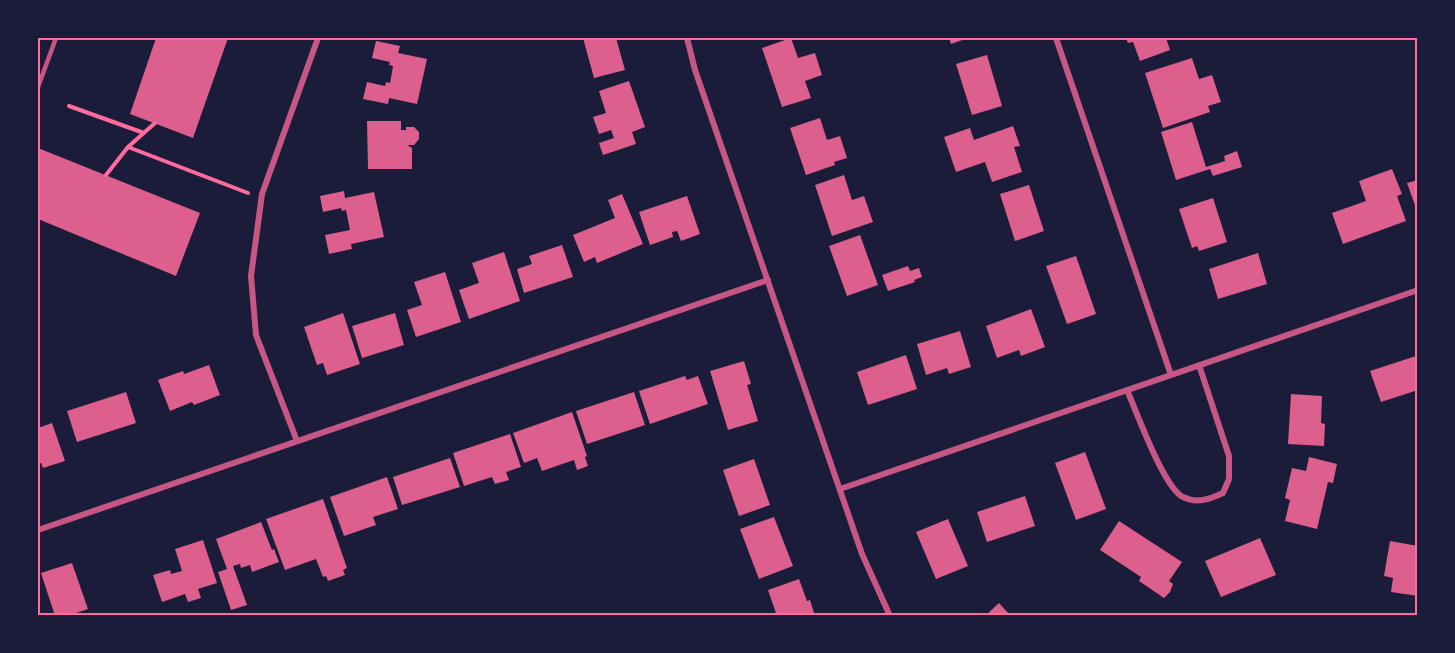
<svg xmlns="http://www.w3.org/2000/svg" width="1455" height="653" font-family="Mulish,sans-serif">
  <rect width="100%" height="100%" fill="#1b1b3a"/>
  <path fill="#dd5f8e" d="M156,38H228L193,138L130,114Z
    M583,38H616L625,70L594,78Z
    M791,38L798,58L815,53L822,75L805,81L811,98L782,107L762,48Z
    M949,38H968L951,44Z
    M1126,38H1166L1170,50L1140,61L1133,42L1128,43Z
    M376,41L400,46L398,53L427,59L417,104L389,98L388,104L363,99L367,82L385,86L386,82L390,83L393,66L389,65L390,62L372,58Z
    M987,55L1002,106L972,115L956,64Z
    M1192,58L1199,79L1212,75L1221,102L1208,106L1210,112L1163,128L1145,73Z
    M629,81L645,127L632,132L636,144L603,155L599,143L614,138L611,130L599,134L593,117L606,113L599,91Z
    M820,118L827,140L840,136L847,158L834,162L835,165L806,175L790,128Z
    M367,121H401V130H406V127H414L419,132V139L414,145H407L412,148V169H368Z
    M1192,122L1206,167L1225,161L1224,156L1237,151L1242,167L1213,176L1210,169L1176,180L1161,132Z
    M1013,126L1020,146L1014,147L1022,172L992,182L985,162L956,172L944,137L970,128L974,140Z
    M38,148L200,213L176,276L38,219Z
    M1392,169L1402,194L1397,196L1406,221L1343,244L1332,213L1366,201L1359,181Z
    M844,175L852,200L864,196L873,222L832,236L815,185Z
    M1418,180V211H1417L1407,183Z
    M1029,185L1044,231L1015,241L1000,194Z
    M344,191L345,198L374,192L384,237L351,244L352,249L329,254L325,235L350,230L346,210L342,211L341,208L323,212L320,196Z
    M622,194L643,244L597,263L595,257L584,262L573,235L615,218L608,200Z
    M687,196L700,234L681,241L677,231L672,232L673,237L650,245L639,212Z
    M1213,198L1227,242L1199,251L1197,246L1192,248L1179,209Z
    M860,235L878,285L847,296L829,246Z
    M562,245L573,277L524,293L517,269L532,264L529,256Z
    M504,252L520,301L469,319L459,290L479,283L472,263Z
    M1258,253L1267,284L1218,299L1209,269Z
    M1076,256L1096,314L1067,324L1046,266Z
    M908,266L910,271L919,268L922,277L914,280L915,282L888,291L882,275Z
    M445,272L461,322L416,337L407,310L422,305L414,282Z
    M1031,309L1045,347L1021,356L1019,350L997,358L986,326Z
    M343,313L360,364L327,375L323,363L317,365L304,327Z
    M395,313L404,345L362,358L352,326Z
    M960,331L971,367L949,374L947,368L926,375L917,344Z
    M906,355L917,389L868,405L857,372Z
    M1416,356L1418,390L1381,402L1370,371Z
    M744,361L751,384L747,385L758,421L728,430L710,371Z
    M209,365L220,395L194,405L192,402L170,411L158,380L183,371L184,374Z
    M685,376L687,380L698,376L708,404L650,424L639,391Z
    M126,392L136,423L77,442L67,411Z
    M634,392L645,425L587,444L576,411Z
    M1291,394L1322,396L1321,423L1325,424L1324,446L1288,444Z
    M572,412L587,456L585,457L588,466L577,470L574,460L542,471L537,458L524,463L513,433Z
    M52,423L65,461L43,468L41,463L38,464V428Z
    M510,434L521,467L506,472L509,480L495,484L492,477L464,486L453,453Z
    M1085,452L1106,509L1076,520L1055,463Z
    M1309,457L1337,464L1333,483L1328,482L1317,529L1285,521L1290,500L1285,498L1292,468L1306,471Z
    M450,458L460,487L402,505L393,477Z
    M754,459L770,505L739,516L723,470Z
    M387,477L398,509L373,517L376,525L344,536L330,497Z
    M1025,496L1035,526L987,542L977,512Z
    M323,499L347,568L343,570L345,575L328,581L326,576L323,577L316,559L285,570L266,519Z
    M774,517L793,566L759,579L740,529Z
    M948,519L968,566L936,579L916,532Z
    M1119,521L1182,562L1169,581L1173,584L1170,592L1164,598L1139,581L1141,577L1100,550Z
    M261,522L272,550L274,549L279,562L252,572L250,565L241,568L240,564L233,566L247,605L231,610L218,572L227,569L216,539Z
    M1260,538L1276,575L1221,597L1205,561Z
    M203,540L217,583L198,589L201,598L188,602L185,594L162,602L153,575L170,570L171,574L182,571L175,549Z
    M1390,541L1418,546V596L1391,592L1393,578L1384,576Z
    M72,563L88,609L67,616H55L41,573Z
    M799,579L807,601L810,600L815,616H777L768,590Z
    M999,603L1011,616H985Z"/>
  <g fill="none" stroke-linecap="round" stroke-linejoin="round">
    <path stroke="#ff6b9d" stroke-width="4" d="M69,106L144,133
      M128,147L155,123
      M106,175L128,147L248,193"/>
    <path stroke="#c65784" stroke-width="4.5" d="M38,87L56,38"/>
    <path stroke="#c65784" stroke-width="6" d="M687,38L695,70L862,554L890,616
      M1056,38L1171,375
      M1127,390C1137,413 1164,488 1183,497C1197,504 1210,499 1223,493L1229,479V456L1199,365
      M297,441L256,335L251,276L262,194L318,38
      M840,489L1418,290
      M38,530L768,280"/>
  </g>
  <rect width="1455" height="653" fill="none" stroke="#1b1b3a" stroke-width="78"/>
  <rect x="39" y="39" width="1377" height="575" fill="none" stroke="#ff6b9d" stroke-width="2"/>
</svg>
